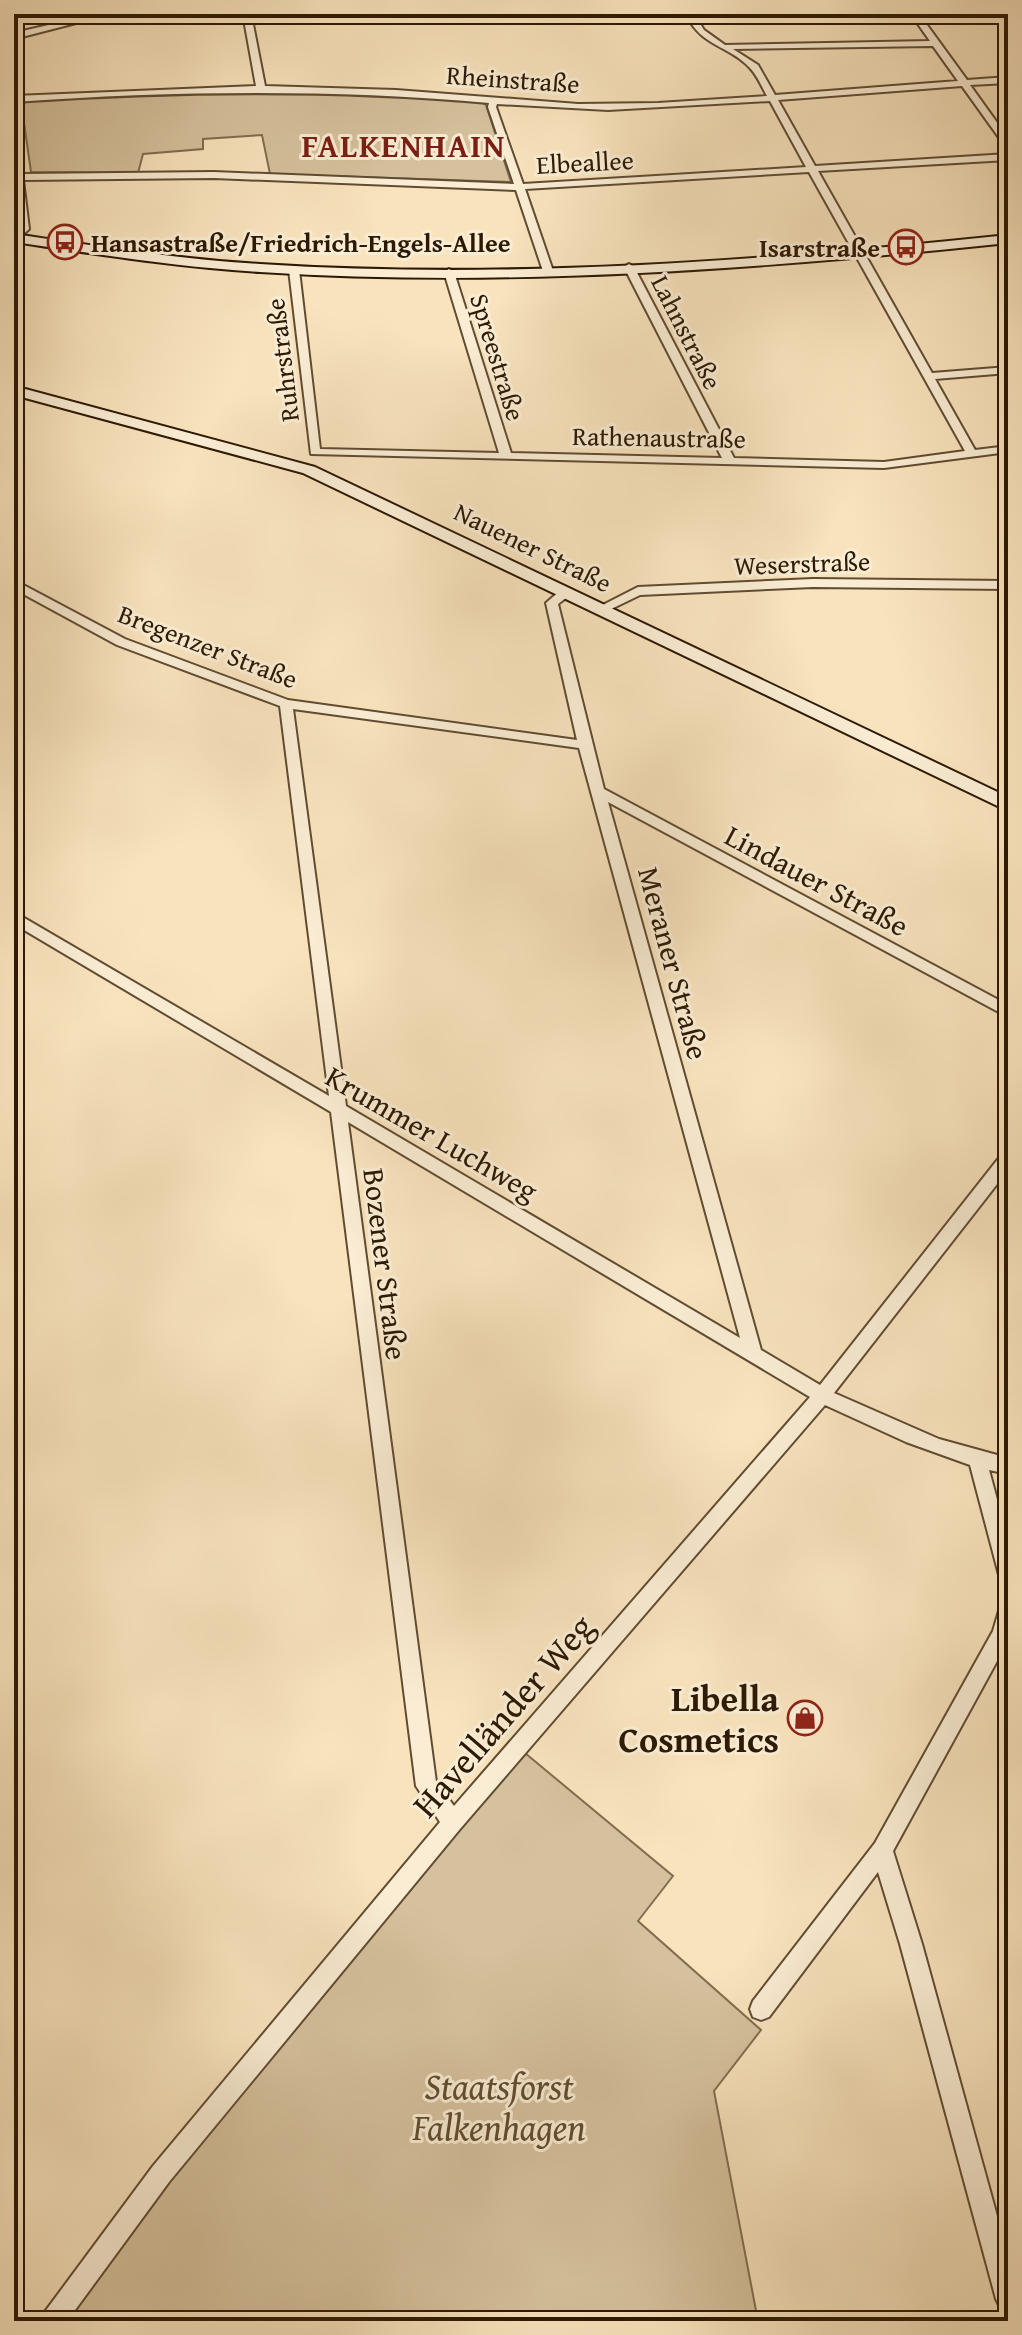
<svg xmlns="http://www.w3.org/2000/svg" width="1022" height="2335" font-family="'Gentium Book Plus',serif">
  <rect width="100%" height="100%" fill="#f8e3bd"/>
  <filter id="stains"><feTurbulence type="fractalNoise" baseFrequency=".0025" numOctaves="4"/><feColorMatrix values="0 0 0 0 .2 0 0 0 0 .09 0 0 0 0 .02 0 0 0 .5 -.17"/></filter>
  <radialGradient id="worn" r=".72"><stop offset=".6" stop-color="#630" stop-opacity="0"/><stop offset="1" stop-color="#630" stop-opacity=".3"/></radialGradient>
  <path fill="#d5c19d" stroke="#816d50" stroke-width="2" d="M138,92L367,93L481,102L486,105L511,182L270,174L262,135L203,139V149L143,154L138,173L31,172L21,102Z
    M519,1748L673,1876L638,1921L761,2030L714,2091L758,2321H52Z"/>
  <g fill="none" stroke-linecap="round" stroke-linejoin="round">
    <g stroke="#604c32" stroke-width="4">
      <path id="street" d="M96,14H111L14,39V33Z
        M243,14H251L265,86L396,90L578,104L658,103L767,96C762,87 757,75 750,68C729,45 701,47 686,14H694L704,30L725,45L930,41L911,14H919L967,80L1008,77V83L970,85L1008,138V147L1005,146L962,86L778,100L815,166L1008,154V160L818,171L932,373L1008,367V373L935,379L975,450L1008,446V452L884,468L311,454L289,270L294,267L299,270L320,449L499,453L444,272L449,269L454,272L511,453L722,458L624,267L629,264L634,267L734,458L884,462L965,451L809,172L525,189L553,271L548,274L543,271L516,190L214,178L23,180L29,229L14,243V234L19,229L14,180V134L19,137L23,174L214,172L514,184L488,107L489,103C330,89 173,91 14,102V96L256,86ZM933,46L958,81L775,95L758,65L733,49ZM770,101L806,167L523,184L496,107L497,104L608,110Z
        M813,579L1008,581V589L813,587L640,595L605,612L601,613L595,609L638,587Z
        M14,580L125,639L288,700L577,740L546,603L562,589H570V595L558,604L604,789L1008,1005V1017L608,802L761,1350L820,1385L1002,1154L1008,1152V1170L834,1393L939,1439L1008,1458V1474L989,1470L1008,1540V1584L1001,1581L999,1575L970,1465L906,1442L825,1405L460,1829L169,2182L67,2321H40L44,2313L153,2166L440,1822L416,1786L331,1112L14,924V912L329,1096L280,706L117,645L14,589ZM293,709L579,748L740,1338L346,1106ZM348,1122L810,1397L454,1806L436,1782Z
        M1008,1601V1641L893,1851L922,1944L1008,2256V2311L1000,2307L996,2299L900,1944L878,1872L769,2017L761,2020L753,2017L750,2009L753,2001L875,1843L993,1631L1001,1604Z"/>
    </g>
    <g stroke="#2d1903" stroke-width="4">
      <path id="secondary" d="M14,234C96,246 177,259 260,264C509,280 760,261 1008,235V243C760,269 509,288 260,272C177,267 96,254 14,242Z
        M14,386L315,467L1008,797V811L303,473L14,395Z"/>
    </g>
    <use href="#street" fill="#faedd4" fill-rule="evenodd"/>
    <use href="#secondary" fill="#faedd4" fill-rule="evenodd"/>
  </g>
  <defs>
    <g id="bus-ring" transform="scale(1.8)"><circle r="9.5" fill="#faedd4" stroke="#8f2418" stroke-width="1.5"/><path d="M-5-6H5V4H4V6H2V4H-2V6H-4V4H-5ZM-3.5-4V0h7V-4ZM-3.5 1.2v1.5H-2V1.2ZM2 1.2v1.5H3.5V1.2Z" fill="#8f2418"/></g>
    <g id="shop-ring" transform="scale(1.8)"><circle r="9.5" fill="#faedd4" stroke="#8f2418" stroke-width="1.5"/><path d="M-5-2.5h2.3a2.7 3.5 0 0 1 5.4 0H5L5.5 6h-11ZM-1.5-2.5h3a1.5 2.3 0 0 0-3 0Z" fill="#8f2418"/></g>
  </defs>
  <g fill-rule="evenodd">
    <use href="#bus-ring" x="65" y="242"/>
    <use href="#bus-ring" x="906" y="247"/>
    <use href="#shop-ring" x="805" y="1718"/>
  </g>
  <g text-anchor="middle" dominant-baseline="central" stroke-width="6" stroke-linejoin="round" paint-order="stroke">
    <g font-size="26" fill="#2d1903" stroke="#faedd4">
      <text transform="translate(513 79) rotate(4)">Rheinstraße</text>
      <text transform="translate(585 162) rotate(-3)">Elbeallee</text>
      <text transform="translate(687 332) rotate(63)">Lahnstraße</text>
      <text transform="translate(498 357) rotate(73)">Spreestraße</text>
      <text transform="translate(282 360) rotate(-97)">Ruhrstraße</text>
      <text transform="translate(659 437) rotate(1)">Rathenaustraße</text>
      <text transform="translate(533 547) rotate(26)">Nauener Straße</text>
      <text transform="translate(802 563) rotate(-2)">Weserstraße</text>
      <text transform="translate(208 646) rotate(21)">Bregenzer Straße</text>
    </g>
    <g font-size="26" font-weight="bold" fill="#2d1903" stroke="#faedd4" text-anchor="start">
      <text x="91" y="242">Hansastraße/Friedrich-Engels-Allee</text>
      <text x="880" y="247" text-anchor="end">Isarstraße</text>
    </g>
    <g font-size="30" fill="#2d1903" stroke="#faedd4">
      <text transform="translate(817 880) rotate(28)">Lindauer Straße</text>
      <text transform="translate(674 963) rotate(75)">Meraner Straße</text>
      <text transform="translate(432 1133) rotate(30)">Krummer Luchweg</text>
      <text transform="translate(386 1264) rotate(83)">Bozener Straße</text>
    </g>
    <g font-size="32" font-weight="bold" letter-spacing="2" fill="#7a1f14" stroke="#faedd4">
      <text x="404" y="145">FALKENHAIN</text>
    </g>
    <g font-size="36" font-weight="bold" fill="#2d1903" stroke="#faedd4" text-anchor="end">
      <text x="779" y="1697">Libella<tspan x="779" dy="41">Cosmetics</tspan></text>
    </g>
    <g font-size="36" fill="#2d1903" stroke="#faedd4">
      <text transform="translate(502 1715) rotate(-49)">Havelländer Weg</text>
    </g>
    <g font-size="36" font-style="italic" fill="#5f4b31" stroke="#faedd4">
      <text x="499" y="2085">Staatsforst<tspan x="499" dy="41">Falkenhagen</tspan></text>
    </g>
  </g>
  <rect width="1022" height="2335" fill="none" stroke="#f8e3bd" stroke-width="48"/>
  <rect x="16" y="16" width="990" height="2303" fill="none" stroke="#2d1903" stroke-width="4"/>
  <rect x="24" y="24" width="974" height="2287" fill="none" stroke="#2d1903" stroke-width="2"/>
  <rect width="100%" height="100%" filter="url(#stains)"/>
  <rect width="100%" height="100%" fill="url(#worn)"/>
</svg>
